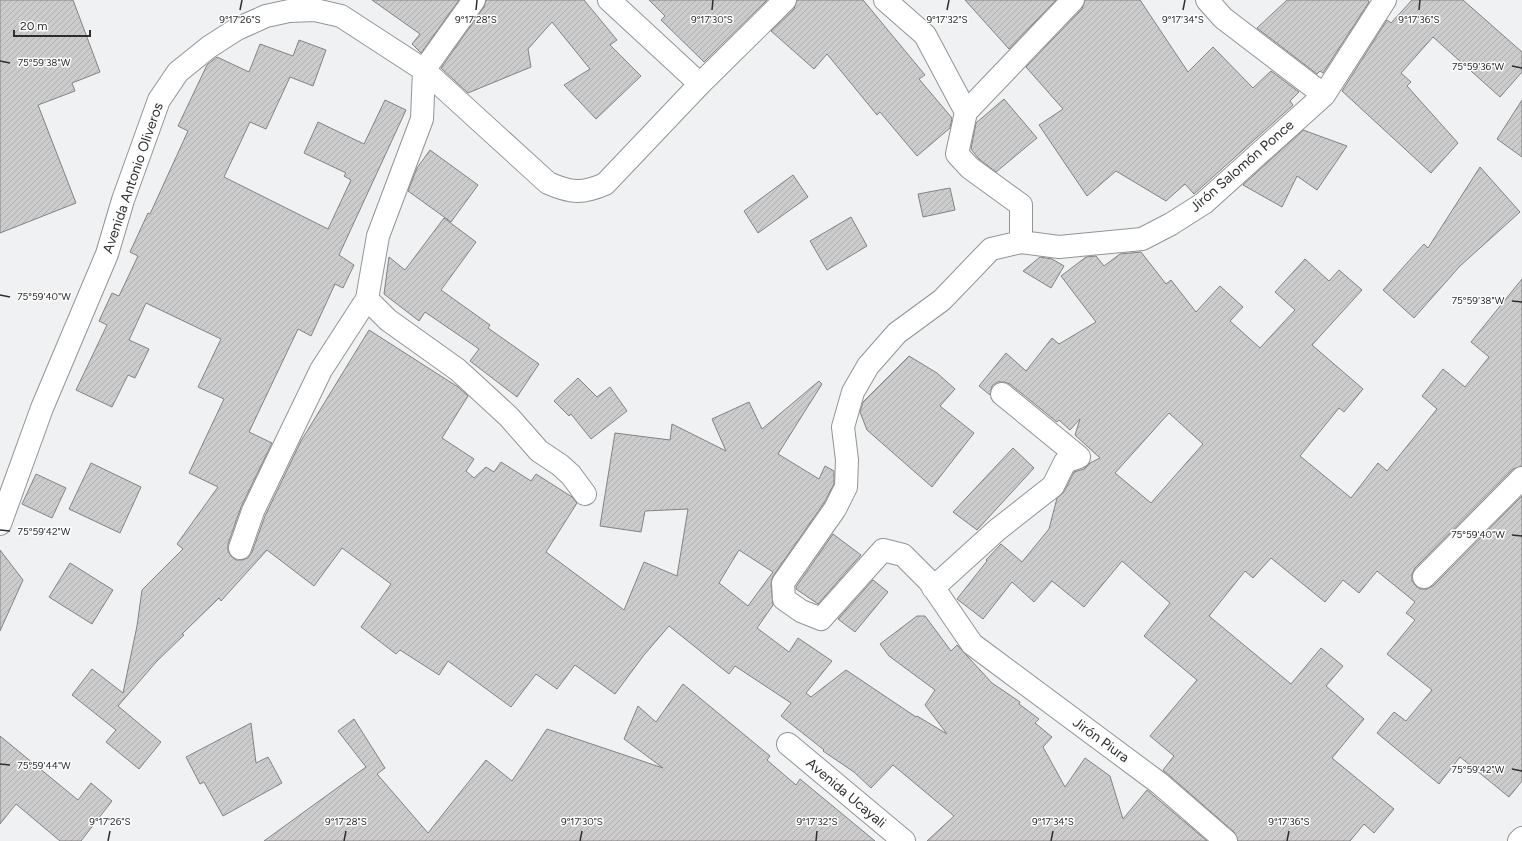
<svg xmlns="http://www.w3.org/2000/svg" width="1522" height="841" font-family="Figtree,sans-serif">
  <defs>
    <pattern id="building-hatch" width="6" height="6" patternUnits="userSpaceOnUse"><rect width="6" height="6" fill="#cdcccc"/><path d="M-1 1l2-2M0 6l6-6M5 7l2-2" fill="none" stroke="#b0b0b0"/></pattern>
  </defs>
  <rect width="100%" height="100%" fill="#f0f1f2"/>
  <path fill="url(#building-hatch)" stroke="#848384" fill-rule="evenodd" d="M0,0H73L100,72L72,83L75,91L38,105L76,203L0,233Z
    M372,0H459L421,53L412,44L420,34Z
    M486,0H584L617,40L610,45L641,76L596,119L564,85L590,69L552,22L528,49L531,67L468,93L441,68L484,7Z
    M649,0H767L704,62L661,20L665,16Z
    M797,0H863L925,75L919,79L952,118L950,128L917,156L880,112L877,115L827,54L814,69L771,31L794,9Z
    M965,0H1056L1009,49Z
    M1085,0H1140L1188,72L1213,47L1253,88L1271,71L1299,92L1290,101L1293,105L1194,194L1185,184L1166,201L1116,171L1087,196L1039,125L1063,109L1026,67L1082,9Z
    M1287,0H1368L1369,2L1323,73L1320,71L1317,74L1257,28Z
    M1412,0H1463L1522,52V72L1500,97L1433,37L1401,73L1411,82L1407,86L1458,143L1431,173L1342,91L1387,20L1391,23Z
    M299,40L326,50L313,86L290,77L266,129L250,122L224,177L328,229L351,180L344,176L346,173L304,153L318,122L364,144L385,100L406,110L339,255L354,265L343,288L335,284L311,336L298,329L249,432L272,443L241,507L228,544V551L231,556L236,560H242L248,558L252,552L265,516L301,441L369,330L458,387L468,396L442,438L474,459L466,471L474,478L486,467L494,472L501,462L531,481L536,474L572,497L577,503L546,552L624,610L644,562L677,576L688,509L645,511L641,532L600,526L615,433L670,440L672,424L726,451L712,419L749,402L762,429L819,381L822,384L778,454L819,479L825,466L834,471V484L824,503L773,576L771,584L773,605L757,628L789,652L798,638L832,661L806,693L811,697L846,670L916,717L917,716L947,734L925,705L935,690L889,656L880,644L917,616H925L951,651L957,645L992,683L1020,702L1019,704L1039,719L1035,723L1052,737L1043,747L1065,787L1085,758L1110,776L1123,819L1147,790L1207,841H927L954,816L893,765L871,788L854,772L823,751L824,750L781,716L791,703L735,666L729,674L669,626L644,655L615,694L575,665L557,689L536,674L511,707L448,661L439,675L400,650L396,654L361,627L391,584L342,548L314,586L267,550L221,601L219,598L182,634L184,635L157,661L118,706L161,742L139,769L106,742L116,730L72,695L92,669L123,693L137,626L142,590L183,549L177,544L218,487L189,473L224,399L198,387L221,339L146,303L129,340L149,349L135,378L128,375L112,407L76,390L107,325L99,321L112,293L119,296L138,256L130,252L148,213L150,214L188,131L178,126L207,65L217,57L249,72L260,44L293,56ZM739,550L773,572L748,606L719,583Z
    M1004,99L1037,138L996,172L979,159L971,149L976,123Z
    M1522,100V157L1497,139Z
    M1303,130L1347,146L1317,190L1297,176L1282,207L1243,185Z
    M430,150L478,185L451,222L408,191L417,168Z
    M1480,167L1520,212L1460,266L1414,318L1383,290L1424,244L1428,248Z
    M793,175L808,197L758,233L744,211Z
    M950,188L955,210L923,217L918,194Z
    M851,217L867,246L827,270L810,241Z
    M444,218L476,242L441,290L490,325L488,328L539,364L517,397L470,361L479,349L425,312L419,321L384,294L389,257L405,270Z
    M1141,252L1166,284L1171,280L1196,312L1220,286L1243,307L1230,321L1260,348L1295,310L1275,292L1305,259L1329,281L1339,270L1362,290L1312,345L1363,389L1344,412L1339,408L1300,456L1351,498L1378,463L1387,471L1437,409L1422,396L1443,369L1465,387L1489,357L1471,342L1522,279V466L1513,469L1415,568L1412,574V581L1416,586L1420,589H1427L1433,586L1522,496V781L1509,797L1460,757L1439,784L1377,733L1394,712L1406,721L1432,690L1387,654L1415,620L1406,613L1415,602L1377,571L1359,593L1343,580L1325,602L1271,558L1253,578L1245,571L1209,616L1291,684L1321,648L1343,666L1326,686L1364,719L1332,758L1394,809L1374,833L1364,824L1350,841H1238L1234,832L1163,770L1174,756L1150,736L1197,680L1144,636L1170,603L1122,561L1084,607L1052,581L1034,602L1012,582L983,619L957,599L987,561L986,560L1001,544L1022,562L1049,529L1057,498L1064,492L1074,472L1084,469L1090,463L1100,458L1075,435L1080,419L1070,430L1059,420L1057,422L1010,384L1004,382H997L992,386L990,395L979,386L1006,353L1026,371L1052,338L1059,344L1096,322L1061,276L1086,257L1096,256L1104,266L1120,254ZM1169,413L1203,444L1151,503L1115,473Z
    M1040,257L1052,259L1064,266L1051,288L1023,271Z
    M909,356L937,373L955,389L940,406L974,433L932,487L867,430L860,412L863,402Z
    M578,378L597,397L610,387L627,411L591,439L571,414L569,416L554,401Z
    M1013,448L1034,468L977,530L953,512Z
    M91,463L141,487L120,533L69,509Z
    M36,474L66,488L52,518L22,504Z
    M833,534L861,555L818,604L796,589V587Z
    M0,550L23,580L0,631Z
    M70,563L113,590L92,624L49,597Z
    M873,580L888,592L855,632L838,619Z
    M683,684L770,756L767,760L796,785L800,779L875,841H264L366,767L338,731L354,719L385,768L377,774L428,833L486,760L512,781L547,729L663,768L624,739L638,706L656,722Z
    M251,723L256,763L268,757L282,783L223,816L204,782L200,784L186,757Z
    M0,736L78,800L91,783L112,801L81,841H60L16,804L0,824Z"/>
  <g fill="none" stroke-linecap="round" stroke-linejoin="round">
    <g stroke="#949495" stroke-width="24">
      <path id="minor" d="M609,0L700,84
        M885,0L925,35L966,112L957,154L970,168L1021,205V242L991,249L942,300L897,333L868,366L853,392L843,427L847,460L846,487L835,509L783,583L784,599L801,611L821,619L883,550L903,555L929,581L972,644L1159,783L1226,841
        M1207,0L1223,18L1324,95
        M424,70L474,0
        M966,112L1073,0
        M1021,242L1059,247L1142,239L1171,224L1204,203L1324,95L1385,0
        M367,299L388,320L458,370L509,417L539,451L560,465L571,475L585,494
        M0,524L42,408L107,254L123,200L159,100L178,72L209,47L237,29L266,16L289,11L315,10L341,16L424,70L548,183C571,193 582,194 605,184L700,84L785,0
        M240,548L253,511L321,370L367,299L378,236L422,119L424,70
        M1424,577L1522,478
        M933,588L997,530L1053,486L1065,462L1079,457L1002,394
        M788,744L904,841
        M1519,841L1522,838"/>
    </g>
    <use href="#minor" stroke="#fff" stroke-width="22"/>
  </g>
  <path fill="none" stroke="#2e2e2e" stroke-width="1.5" d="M240,10L242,0M476,10L477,0M712,10L713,0M947,10L949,0M1183,10L1185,0M1419,10L1420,0M0,61L10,63M1512,66L1522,68M0,295L10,297M1512,301L1522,302M0,530L10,531M1512,535L1522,536M0,764L10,765M1512,769L1522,771M108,841L110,831M344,841L346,831M580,841L582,831M816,841L817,831M1051,841L1053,831M1287,841L1289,831"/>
  <g text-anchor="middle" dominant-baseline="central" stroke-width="3" stroke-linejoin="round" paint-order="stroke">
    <g font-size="14" fill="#2e2e2e" stroke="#fefeff">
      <text transform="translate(1242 166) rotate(-41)">Jirón Salomón Ponce</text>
      <text transform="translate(133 178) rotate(-71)">Avenida Antonio Oliveros</text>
      <text transform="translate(1101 740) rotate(36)">Jirón Piura</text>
      <text transform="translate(846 793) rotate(40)">Avenida Ucayali</text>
    </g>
  </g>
  <g font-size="10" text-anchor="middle" fill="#2e2e2e" stroke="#fefeff" stroke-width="3" stroke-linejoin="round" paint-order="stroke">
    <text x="240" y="23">9°17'26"S</text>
    <text x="476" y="23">9°17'28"S</text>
    <text x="712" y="23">9°17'30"S</text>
    <text x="947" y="23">9°17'32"S</text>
    <text x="1183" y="23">9°17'34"S</text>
    <text x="1419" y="23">9°17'36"S</text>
    <text x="44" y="66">75°59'38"W</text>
    <text x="1478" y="70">75°59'36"W</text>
    <text x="44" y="300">75°59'40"W</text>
    <text x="1478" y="304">75°59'38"W</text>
    <text x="44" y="535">75°59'42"W</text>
    <text x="1478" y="538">75°59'40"W</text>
    <text x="44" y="769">75°59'44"W</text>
    <text x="1478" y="773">75°59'42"W</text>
    <text x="110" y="825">9°17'26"S</text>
    <text x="346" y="825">9°17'28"S</text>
    <text x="582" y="825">9°17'30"S</text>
    <text x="817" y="825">9°17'32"S</text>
    <text x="1053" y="825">9°17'34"S</text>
    <text x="1289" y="825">9°17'36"S</text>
  </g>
  <path d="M14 30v6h76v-6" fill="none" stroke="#2e2e2e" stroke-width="2"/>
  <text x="20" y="30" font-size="12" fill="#2e2e2e" stroke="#fefeff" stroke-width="3" paint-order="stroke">20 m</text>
</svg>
